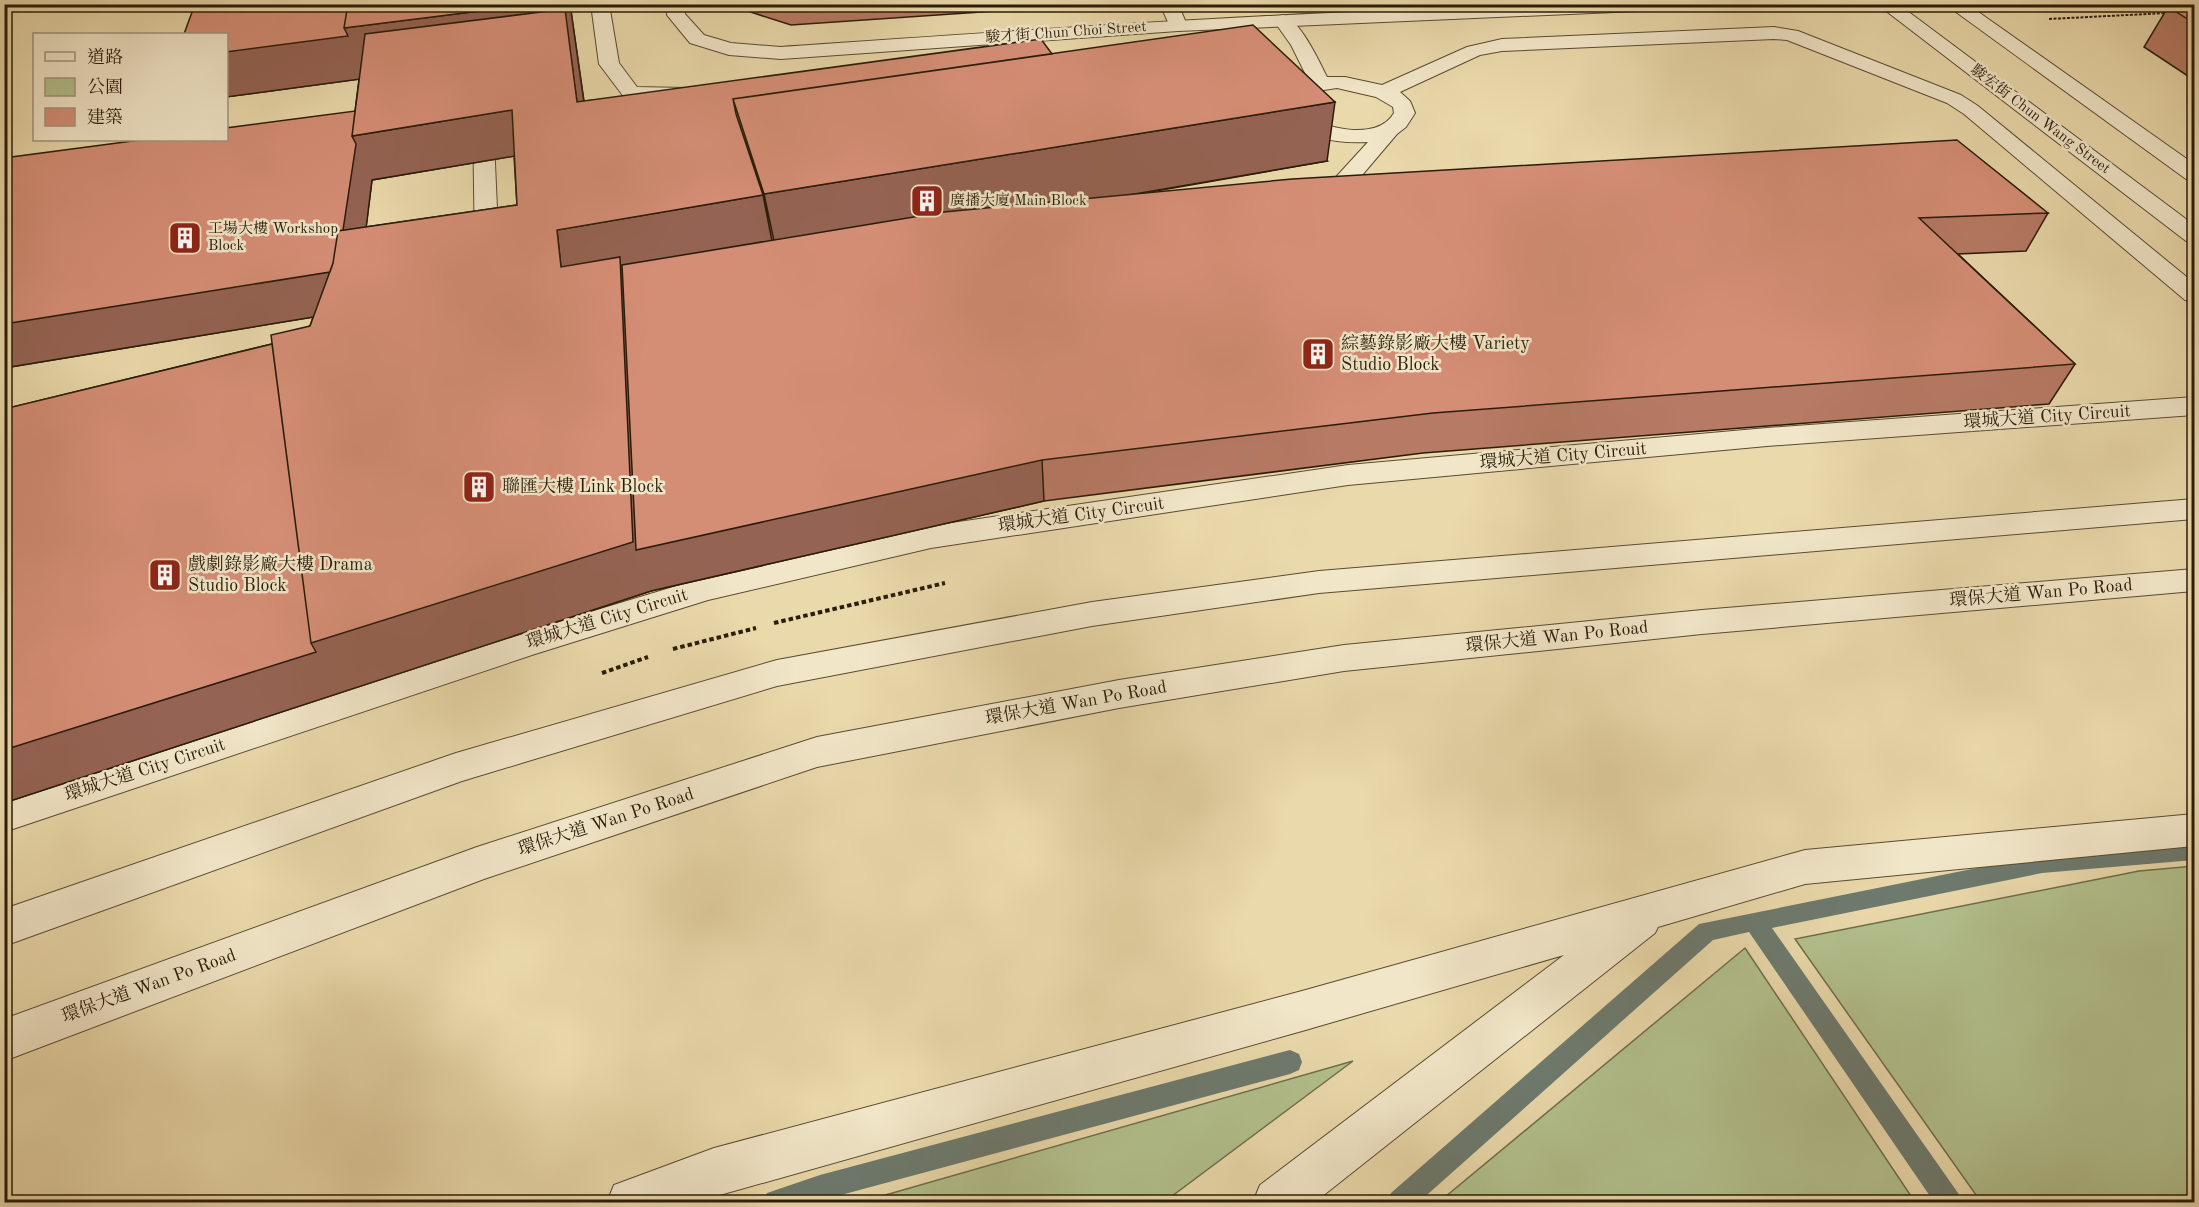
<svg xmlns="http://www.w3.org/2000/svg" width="2199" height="1207" font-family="'Old Standard TT','Noto Serif TC',serif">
  <rect width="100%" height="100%" fill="#ead9ab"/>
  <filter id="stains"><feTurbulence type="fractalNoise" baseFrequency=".00333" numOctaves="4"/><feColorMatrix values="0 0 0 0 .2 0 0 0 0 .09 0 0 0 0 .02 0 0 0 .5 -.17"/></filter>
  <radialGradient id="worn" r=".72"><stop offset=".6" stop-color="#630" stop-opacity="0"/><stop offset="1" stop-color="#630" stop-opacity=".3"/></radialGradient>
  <path fill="#b2c08d" stroke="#6e6e4b" stroke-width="1.5" d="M2194,866V1202H1981L1795,939L2139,871Z
    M1745,948L1915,1202H1439Z
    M1353,1061L1164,1202H861Z"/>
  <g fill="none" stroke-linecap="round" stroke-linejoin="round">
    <path fill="#6d7a6e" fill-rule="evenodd" d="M2194,842V860L2042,873L1772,928L1958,1193L1962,1202H1934L1749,932L1713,940L1419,1202H1387L1391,1193L1699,924L2042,855Z
      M1290,1050L1299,1054L1302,1062L1299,1070L1290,1074L815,1202H763L767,1193L820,1175Z"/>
    <g stroke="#5a4b32" stroke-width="2">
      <path id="service" d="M591,4H609L619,63L637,87L686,88L693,90L696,94L693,98L686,100L624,97L599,64Z
        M1160,4H1178L1187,25L1185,29H1171Z
        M1431,4H1450L1457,14L1454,18C1442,21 1438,14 1431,4Z
        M1283,15C1300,20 1319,61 1327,77H1345L1382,85L1467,47L1502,39L1774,27L1798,31L1961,95L1978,106L2194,283V302L2185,300L1964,114L1947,103L1787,40L1774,39L1502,51L1480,55L1400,92L1410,101L1415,113L1406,127L1397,134L1352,187L1307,198L1299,196L1296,191L1299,186L1336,177L1368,142C1337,144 1294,137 1276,110L1281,93L1309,81L1291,45L1274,21L1276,17ZM1337,88L1376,97L1393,107L1394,113C1377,143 1318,128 1297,109L1298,100L1317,91Z
        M483,112L490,114L493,118L499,254L496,259L487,261L478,259L475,254L473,118L476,114Z
        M2194,397V415L1767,446L1348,485L931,548L708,600L535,654L4,832V800L511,636L693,581L931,526L1348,465L1767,428Z
        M2194,499V519L1319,593L1092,626L777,686L462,781L4,946V909L456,753L777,660L1092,602L1319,571Z
        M2194,569V591L1702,634L1344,671L1119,708L817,767L484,879L4,1061V1019L477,847L817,737L1119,680L1344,645L1702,610Z
        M2194,814V846L1805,884L1658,927L1655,933L1315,1202H1253L1260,1185L1564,955L1302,1031L695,1202H607L614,1185L714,1148L1302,991L1805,850Z"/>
    </g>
    <g stroke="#5a4b32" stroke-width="2">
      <path id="minor" d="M668,4H686L685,14L704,35L731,43L781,47C1085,26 1388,4 1693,4L1684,9L1178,31L781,59L729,55L690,43L667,15Z"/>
    </g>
    <g stroke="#5a4b32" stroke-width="2">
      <path id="tertiary" d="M1877,4H1898L2194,225V243L2186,241Z
        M1945,4H1967L2194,164V181L2186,179Z"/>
    </g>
    <path stroke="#2a1c09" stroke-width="2" stroke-dasharray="3 1.5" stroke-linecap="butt" d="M2049,19L2167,13"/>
    <path stroke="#2a1c09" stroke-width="4" stroke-dasharray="4.5 3" stroke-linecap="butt" d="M774,623L945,583
      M673,649L756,628
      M602,673L648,657"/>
    <use href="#service" fill="#f1e6c8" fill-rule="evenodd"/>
    <use href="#minor" fill="#f1e6c8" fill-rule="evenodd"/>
    <use href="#tertiary" fill="#f1e6c8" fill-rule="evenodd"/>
  </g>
  <path fill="#b77a65" stroke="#2a1c09" stroke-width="1.5" fill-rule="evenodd" d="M570,4L584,101L1052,54L1327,161L1139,194L2048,213L2026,251L1958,254L2075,364L2049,404L1423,453L1044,501L651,591L4,803V409L272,344L310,326L313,317L4,368L355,111L359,79L226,97V34ZM514,156L517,205L366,227L372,180Z
    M737,4H1101L791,25L738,8Z
    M2194,6V80L2144,47L2168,7Z"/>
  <path fill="#956353" stroke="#2a1c09" stroke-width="1.5" d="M535,4H570L590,145L577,102L570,51L226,97V52L344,28Z
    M1335,102L1327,161L777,255L764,194Z
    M512,110L527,154L372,180L356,310L4,368V324L352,136Z
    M763,195L772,241L1042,460L1044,501L651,591L4,803V750L311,643L561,267L557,230Z"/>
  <path fill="#d58e76" stroke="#2a1c09" stroke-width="1.5" d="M195,4H348L344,28L348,36L226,52V34H184Z
    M348,4H535L344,28Z
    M2194,6V23L2168,7Z
    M565,9L577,102L1041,39L1052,54L733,99L736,114L763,195L557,230L561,267L620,257L633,542L311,643L271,335L310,326L333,263L338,231L517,205L512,110L352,136L365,34Z
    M1253,25L1335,102L764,194L733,99Z
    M355,111L352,136L356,144L343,230L338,231L333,263L330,272L4,324V158L140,140H226V128Z
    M1957,140L2048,213L1919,218L2075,364L1433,413L1042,460L636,550L622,265L944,212L1292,179Z
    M272,344L311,643L316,652L4,750V409Z"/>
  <defs>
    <g id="building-square" transform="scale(1.725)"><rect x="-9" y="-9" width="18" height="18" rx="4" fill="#8f2418" stroke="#f1e6c8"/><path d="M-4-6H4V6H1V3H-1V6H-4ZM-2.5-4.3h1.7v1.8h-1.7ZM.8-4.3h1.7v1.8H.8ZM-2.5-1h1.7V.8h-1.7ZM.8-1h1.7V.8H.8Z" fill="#fff"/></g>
  </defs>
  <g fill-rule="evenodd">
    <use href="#building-square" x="927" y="201"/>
    <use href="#building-square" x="185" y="238"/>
    <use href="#building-square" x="1318" y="354"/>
    <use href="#building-square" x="479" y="487"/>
    <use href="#building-square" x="165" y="575"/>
  </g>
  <g text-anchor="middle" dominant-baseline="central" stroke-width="5" stroke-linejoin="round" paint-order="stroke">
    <g font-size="15" fill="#2a1c09" stroke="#f1e6c8">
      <text transform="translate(1066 33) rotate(-4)">駿才街 Chun Choi Street</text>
      <text transform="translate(2040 120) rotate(37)">駿宏街 Chun Wang Street</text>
    </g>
    <g font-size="15" fill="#2a1c09" stroke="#f1e6c8" text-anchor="start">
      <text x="950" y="201">廣播大廈 Main Block</text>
      <text x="208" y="229">工場大樓 Workshop<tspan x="208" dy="17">Block</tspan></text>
    </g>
    <g font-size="18" fill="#2a1c09" stroke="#f1e6c8" text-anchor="start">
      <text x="1341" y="344">綜藝錄影廠大樓 Variety<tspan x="1341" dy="21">Studio Block</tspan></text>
      <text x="502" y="487">聯匯大樓 Link Block</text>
      <text x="188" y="565">戲劇錄影廠大樓 Drama<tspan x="188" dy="21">Studio Block</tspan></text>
    </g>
    <g font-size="18" fill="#2a1c09" stroke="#f1e6c8">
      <text transform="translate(2047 417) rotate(-4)">環城大道 City Circuit</text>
      <text transform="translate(1563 456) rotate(-5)">環城大道 City Circuit</text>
      <text transform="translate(1081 515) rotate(-8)">環城大道 City Circuit</text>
      <text transform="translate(2041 593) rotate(-5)">環保大道 Wan Po Road</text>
      <text transform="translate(607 619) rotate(-17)">環城大道 City Circuit</text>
      <text transform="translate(1557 637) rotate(-6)">環保大道 Wan Po Road</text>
      <text transform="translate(1076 703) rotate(-10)">環保大道 Wan Po Road</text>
      <text transform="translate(145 770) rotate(-18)">環城大道 City Circuit</text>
      <text transform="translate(606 822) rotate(-18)">環保大道 Wan Po Road</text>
      <text transform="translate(149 986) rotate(-20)">環保大道 Wan Po Road</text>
    </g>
  </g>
  <rect width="2199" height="1207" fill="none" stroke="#ead9ab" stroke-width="24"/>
  <rect x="6" y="6" width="2187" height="1195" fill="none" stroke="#2a1c09" stroke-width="3"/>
  <rect x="12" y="12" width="2175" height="1183" fill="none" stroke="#2a1c09" stroke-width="1.5"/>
  <rect x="33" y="33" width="195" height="108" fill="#f1e6c8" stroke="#a1957c" stroke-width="1.5"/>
  <rect x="45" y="52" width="30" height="9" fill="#f1e6c8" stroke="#a1957c" stroke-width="1.5"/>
  <text x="87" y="63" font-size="18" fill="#2a1c09">道路</text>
  <rect x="45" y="78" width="30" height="18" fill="#b2c08d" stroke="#a1957c" stroke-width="1.5"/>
  <text x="87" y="93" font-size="18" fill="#2a1c09">公園</text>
  <rect x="45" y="108" width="30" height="18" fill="#d58e76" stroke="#a1957c" stroke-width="1.5"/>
  <text x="87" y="123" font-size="18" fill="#2a1c09">建築</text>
  <rect width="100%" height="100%" filter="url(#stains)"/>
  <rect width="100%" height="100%" fill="url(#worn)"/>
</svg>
